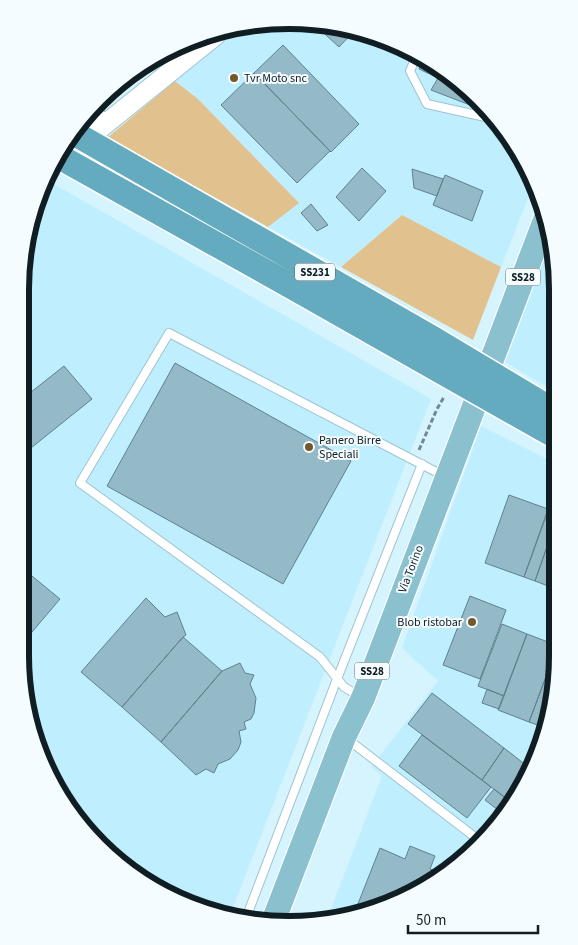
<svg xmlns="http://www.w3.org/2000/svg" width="578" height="945" font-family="'Source Sans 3',sans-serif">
  <rect width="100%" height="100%" fill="#d5f4fe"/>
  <path fill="#bfefff" d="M254,22L358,29L453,75L522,155L534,183L501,267L402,215L341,267L268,227L298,202L198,99L175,81L235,29Z
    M45,179L431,399L230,915L203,911L125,870L75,820L34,742L20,656L22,254L40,186Z
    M550,224L557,271V393L500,359Z
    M481,426L557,464L556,691L538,759L503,820L439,880L375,911L327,919L382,776L371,767L438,681L402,648Z"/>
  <path fill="#e1c28e" d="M175,81L198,99L299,203L268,227L107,138Z
    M402,215L501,267L473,340L341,267Z"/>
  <path fill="#95bac7" stroke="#5e818d" d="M316,26L356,29L339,47Z
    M283,45L359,124L331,152L254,73Z
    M422,61L453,75L483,110L431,90L438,78L419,69Z
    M254,73L330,151L297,183L221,105Z
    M362,168L386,191L359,221L336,197Z
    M412,169L443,179L437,196L414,188Z
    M445,175L483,191L472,221L433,205Z
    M311,204L328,225L317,231L301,213Z
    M175,363L351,461L283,584L107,486Z
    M64,366L92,399L21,456V400Z
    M509,495L548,509L524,577L485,563Z
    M548,511L556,514V521L535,581L524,577Z
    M556,521V589L535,581Z
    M21,567L60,599L27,638L20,632Z
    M470,596L506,610L480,679L443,665Z
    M146,598L165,617L177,612L186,635L183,637L122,707L81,672Z
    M502,624L527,634L504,696L478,686Z
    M527,634L556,645V650L529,722L498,710Z
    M183,637L222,671L161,742L122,707Z
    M556,650V691L546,728L529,722Z
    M240,663L245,673L254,675L250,684L256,698L254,713L251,719L244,722L246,729L239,731L241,742L238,750L230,759L218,764L214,773L206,769L196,775L161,742L222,671Z
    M487,689L504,696L499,709L482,703Z
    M432,693L504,748L482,780L408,724Z
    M422,735L491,787L467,818L399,766Z
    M504,748L531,769L512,803L482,780Z
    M494,789L507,799L498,810L485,800Z
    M410,846L435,856L430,869L444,874L439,880L375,911L354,914L380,848L405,859Z"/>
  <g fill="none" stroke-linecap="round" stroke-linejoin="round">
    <g stroke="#9ec3d0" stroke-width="10">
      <path id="service" d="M416,57L410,71L427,104L490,118
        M361,697L344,687L320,657L80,483L169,333L444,476
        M346,738L480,841
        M246,918L337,679L422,464"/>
    </g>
    <g stroke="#9ec3d0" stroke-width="18">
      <path id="minor" d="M91,112L107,123"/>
    </g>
    <g stroke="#9ec3d0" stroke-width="21">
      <path id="tertiary" d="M51,168L216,35"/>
    </g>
    <g stroke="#fff" stroke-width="26">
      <path id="primary" d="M273,922L344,737L363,698L547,215"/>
    </g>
    <path stroke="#728990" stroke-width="3" stroke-dasharray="5 2.5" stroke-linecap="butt" d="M419,450L437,409L444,397"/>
    <use href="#service" stroke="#fff" stroke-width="8"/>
    <use href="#minor" stroke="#fff" stroke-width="15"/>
    <use href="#tertiary" stroke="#fff" stroke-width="19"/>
    <use href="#primary" stroke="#8bc0cf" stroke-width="24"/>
    <g stroke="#fff" stroke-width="28" stroke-linecap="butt">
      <path id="trunk-bridge" d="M72,132L432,338L557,413
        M58,156L298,290L557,437"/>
    </g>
    <use href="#trunk-bridge" stroke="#64abbf" stroke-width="25"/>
  </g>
  <g fill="#73592a" stroke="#f5fcff" stroke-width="2">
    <circle cx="234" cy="78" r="5"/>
    <circle cx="309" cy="447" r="5"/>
    <circle cx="472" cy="622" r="5"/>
  </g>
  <g text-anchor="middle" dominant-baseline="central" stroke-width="4" stroke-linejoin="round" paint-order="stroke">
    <g fill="#f5fcff" stroke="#556165" stroke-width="1">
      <rect x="295" y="263.5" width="40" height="17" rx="4"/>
      <rect x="505.5" y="268.5" width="35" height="17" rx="4"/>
      <rect x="354.5" y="662.5" width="35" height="17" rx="4"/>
    </g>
    <g font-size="11" font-weight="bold" fill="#101e23">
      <text x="315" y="272">SS231</text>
      <text x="523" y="277">SS28</text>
      <text x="372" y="671">SS28</text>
    </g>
    <g font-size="12" fill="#101e23" stroke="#f5fcff" text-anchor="start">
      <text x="244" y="78">Tvr Moto snc</text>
      <text x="319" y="440">Panero Birre<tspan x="319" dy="14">Speciali</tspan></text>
      <text x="462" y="622" text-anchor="end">Blob ristobar</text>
    </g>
    <g font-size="12" fill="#101e23" stroke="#f5fcff">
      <text transform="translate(411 569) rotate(-69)">Via Torino</text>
    </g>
  </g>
  <path d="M0 0H578V945H0ZM289 29H289A260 260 0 0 1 549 289V656A260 260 0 0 1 289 916H289A260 260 0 0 1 29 656V289A260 260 0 0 1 289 29Z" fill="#f5fcff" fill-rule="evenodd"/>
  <path fill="none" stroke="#101e23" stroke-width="6" d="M289 29H289A260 260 0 0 1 549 289V656A260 260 0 0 1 289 916H289A260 260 0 0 1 29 656V289A260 260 0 0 1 289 29Z"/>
  <path d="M408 925v8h130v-8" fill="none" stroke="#101e23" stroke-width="2.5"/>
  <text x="416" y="925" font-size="15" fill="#101e23" stroke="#f5fcff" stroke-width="4" paint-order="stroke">50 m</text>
</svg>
